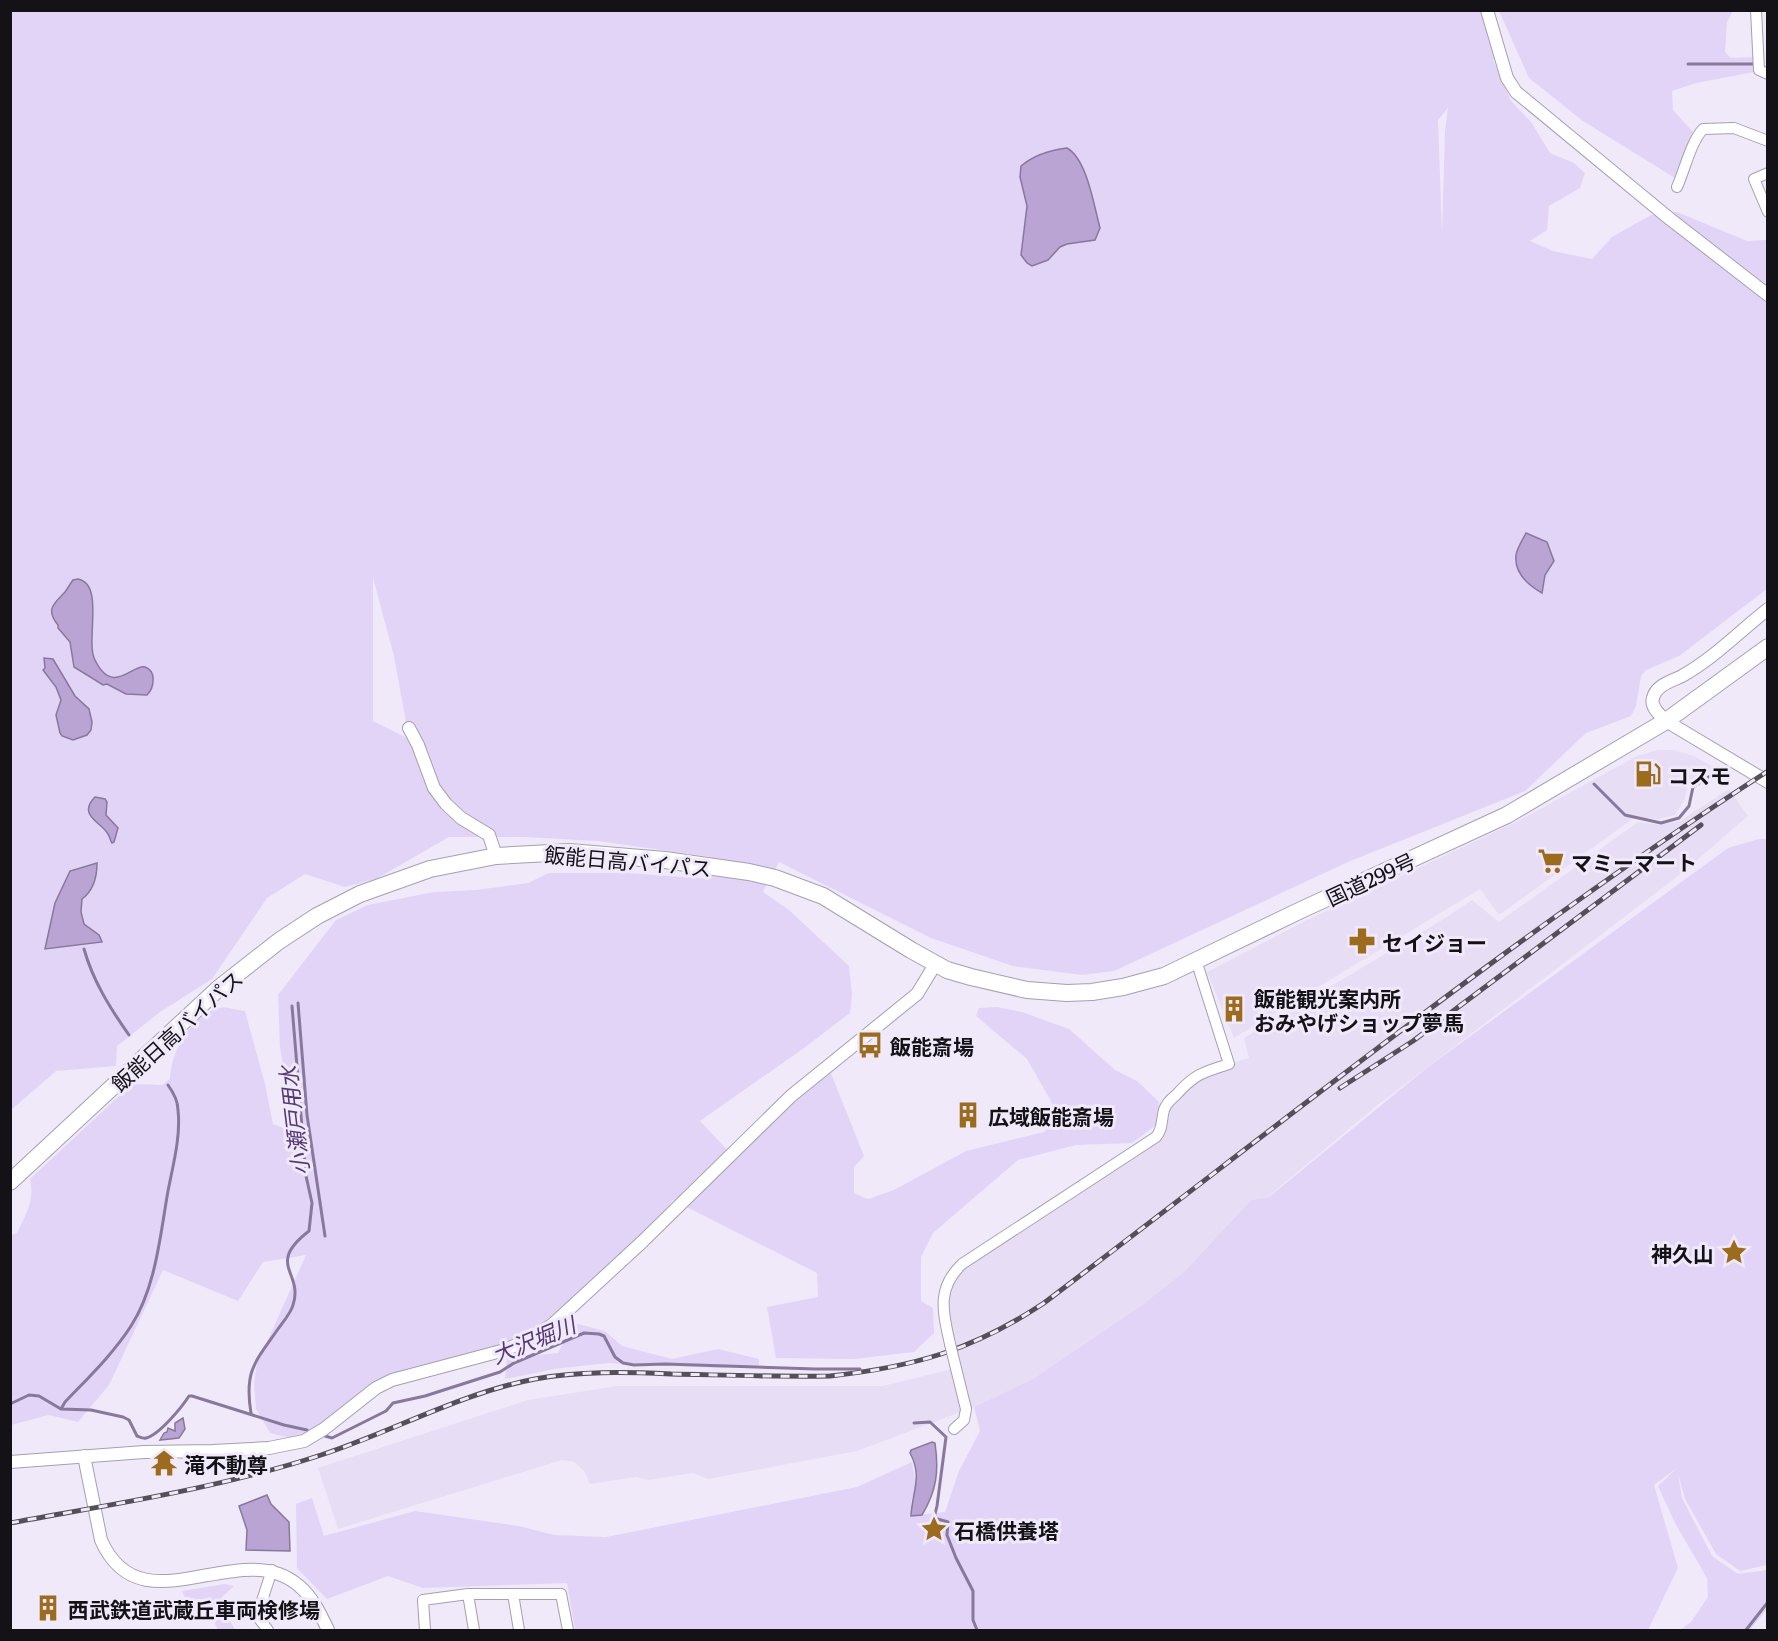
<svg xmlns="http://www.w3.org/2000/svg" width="1778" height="1641" font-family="Literata,'Noto Sans JP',serif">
  <rect width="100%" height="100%" fill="#f0e9fa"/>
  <path fill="#e7def6" d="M1658,750H1674L1694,756L1715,768L1688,786L1684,800L1675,815L1659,819L1634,818L1499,915L1480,889L1234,1038L1207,972L1303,922L1516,822L1637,756Z
    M1729,789L1748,816L1682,873L1375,1107L1268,1197L1251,1200L1184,1272L1142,1305L1033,1379L974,1407L857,1451L708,1479L693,1473L648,1480L636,1477L590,1484L584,1471L574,1462L562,1460L338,1529L318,1468L528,1400L617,1386H883L956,1368L945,1321L954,1271L1156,1137L1164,1112L1200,1073L1249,1058L1244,1038L1447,917L1472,900L1499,922L1638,822L1661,825L1680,821Z"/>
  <path fill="#e2d4f6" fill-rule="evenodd" d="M11,11H1489L1501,53L1493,60L1511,101L1531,122L1550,153L1574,163L1585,173L1580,188L1549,206L1547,230L1530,241L1553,251L1592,259L1612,237L1651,215L1677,212L1747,241L1767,240V589L1679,656L1646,670L1641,676L1636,706L1631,716L1586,733L1525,791L1348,862L1114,971L1082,975L1013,966L931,938L779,862L763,892L789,910L849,966L852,994L850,1013L804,1048L700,1121L733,1156L830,1071L864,1156L854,1167V1193L868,1199L894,1190L966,1151L1044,1132L1055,1119L1051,1101L1027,1059L976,1016L979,1008L997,1007L1022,1012L1069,1029L1115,1070L1137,1081L1159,1102L1156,1125L1132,1143L1076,1145L1018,1160L933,1233L921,1257V1301L933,1308L934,1333L914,1352L854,1359L776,1358L767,1307L818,1297L817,1273L673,1200L642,1242L529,1339L392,1380L304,1441L270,1433L256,1409L254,1383L257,1364L306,1255L263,1262L238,1301L163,1270L109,1385L78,1422L49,1415L11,1425V1235L17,1233C26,1214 35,1200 30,1179L132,1084L162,1085L170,1079C171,1051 190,1018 218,1008C225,1006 237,1010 245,1011L265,1084L273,1124L293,1132L280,1047L278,995L336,920L368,905L434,892L476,890L528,883L549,873H627L711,879V857L598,841L525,837H449L376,879L345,887L305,874L267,898L212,979L160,1012L117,1046L116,1066L56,1071L11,1110ZM1448,108L1445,131L1442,234L1438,120ZM373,578L394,656L409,739L373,721Z
    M1499,11H1733L1727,22L1725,52L1731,58L1754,57V72L1696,83L1672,91L1673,110L1693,132L1679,175L1675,178L1583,121L1529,78Z
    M1759,839H1767V1565L1740,1571L1716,1554L1685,1499L1678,1474L1682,1498L1712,1556L1738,1574L1767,1570V1609L1750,1630H1680L1691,1622L1708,1597L1707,1578L1675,1523L1658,1486L1677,1468L1654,1485L1678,1568L1648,1630H575L567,1583L423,1588L388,1576L327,1599L297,1568L296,1504L312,1498L324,1536L415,1511L519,1526L554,1535L606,1537L857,1487L912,1462L917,1489L911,1501V1516L945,1512L959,1471L980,1431L974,1407L1033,1379L1142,1305L1184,1272L1251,1200L1269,1197L1428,1067L1728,848Z
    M574,1323L605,1331L622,1346L672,1359L718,1349L759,1359V1365L719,1368L608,1363L554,1369L505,1379L507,1358L558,1353Z
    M225,1584L234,1586L219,1600L235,1630H218C212,1611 190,1613 182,1591Z"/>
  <path fill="#b9a4d4" stroke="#88789b" stroke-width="1.5" d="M1067,148C1087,159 1094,206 1100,228L1095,240L1067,244L1060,247L1048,260L1032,266L1027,263L1021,255L1027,206L1020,177L1021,166C1034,155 1051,150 1067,148Z
    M1526,533L1547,542L1554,561L1545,575L1542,593C1528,585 1514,573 1516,555C1517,548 1523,539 1526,533Z
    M78,579C105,584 85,642 95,660C113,697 133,663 145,667C157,671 154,688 147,695L126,694L107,684L103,685L74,667L70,642L58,628V625C45,609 54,604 65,592C68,588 70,584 73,580Z
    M44,658L53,659L75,696L89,709L92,722L91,730L87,735L73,740L62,736L60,733L56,715L61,700L56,687L43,670L45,668Z
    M95,797L105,799L107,802L106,815L118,828L114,842L112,843C110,840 110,837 108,834C101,822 77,815 95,797Z
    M97,863C97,877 93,891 82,899L81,912L84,924L99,935L102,942L45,949L55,903L70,871Z
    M183,1418L185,1429L179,1438L160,1440L164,1433L167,1432L168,1428L175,1431V1423Z
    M932,1442L935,1443C939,1471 937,1490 922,1515L911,1516C912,1492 923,1477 910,1453L911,1450Z
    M267,1495L271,1504L289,1522L290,1551L246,1550L247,1530L239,1506Z"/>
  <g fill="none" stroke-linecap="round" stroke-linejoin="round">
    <path stroke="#88789b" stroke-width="3" d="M1688,64H1755
      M1594,784L1625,815L1661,823L1679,818L1689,806L1693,787L1718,771
      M84,949C93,981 110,1008 129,1035
      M298,1003L307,1115L325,1236
      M10,1404L29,1395L39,1396L61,1409L91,1410L123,1417L129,1420L137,1436C140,1437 143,1439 146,1438C159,1435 182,1407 189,1396H192L284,1425L307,1430
      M61,1409L65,1402C88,1378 113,1354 131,1326C156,1287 160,1236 168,1191C173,1165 181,1136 178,1110C178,1101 173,1092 168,1085
      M251,1413C244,1371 255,1362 278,1329C283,1322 291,1313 293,1305C304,1272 265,1265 309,1231L312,1203L306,1176L292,1006
      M914,1423L930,1422L946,1437L937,1506L934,1518L948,1522L947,1535L956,1558L973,1591V1620L977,1630
      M325,1436L332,1438L386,1411L393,1403L425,1396L500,1372L514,1363L584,1333L599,1334L604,1336L615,1357L623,1363L634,1365L665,1364L815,1369H860
      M1746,1630L1768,1602"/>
    <g stroke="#a69fb0" stroke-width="12">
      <path id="minor" d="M1756,10L1759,70L1768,74
        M1768,173L1754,179L1768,212
        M1677,187C1685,169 1691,142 1703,129L1734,128L1768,141
        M950,1344C943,1312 936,1289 962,1264L1156,1137C1163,1129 1161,1121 1164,1110C1166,1104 1171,1099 1176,1095C1195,1074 1203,1072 1229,1064L1196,960
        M954,1429L964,1420L966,1409
        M468,1594L474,1630
        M513,1594L519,1630
        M268,1630L257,1616L272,1570
        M425,1630L423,1600L468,1594H561L568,1630"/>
    </g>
    <g stroke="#a69fb0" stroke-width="14">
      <path id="tertiary" d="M1487,10L1507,78L1516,92L1670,219L1768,295
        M1768,609C1740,631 1713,659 1682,676C1672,681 1656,685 1653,698C1650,707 1660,715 1666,721L1768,782
        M409,728L418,745L434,788L446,804L461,818L489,835L496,856
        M84,1456L101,1540C141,1631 239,1535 298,1585C312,1596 321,1615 328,1630
        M10,1462L144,1452L213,1451L269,1448L304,1441L324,1429L376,1388L392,1380L505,1350L529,1339L552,1325L642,1242L791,1096L917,994L936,963"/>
    </g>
    <g stroke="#a69fb0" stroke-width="18">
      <path id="trunk" d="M10,1182L219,988L279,941L317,916L360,894L430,869L496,856L569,852L665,860L749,872L775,878L823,896L911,950L947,970L971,977L1027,990L1067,993L1092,992L1123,987L1164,976L1301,910L1507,815L1666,721L1768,647"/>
    </g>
    <use href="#minor" stroke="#fff" stroke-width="10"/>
    <use href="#tertiary" stroke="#fff" stroke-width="12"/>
    <use href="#trunk" stroke="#fff" stroke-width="16"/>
    <g stroke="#544f59" stroke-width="5">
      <path id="rail" d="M1340,1088L1413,1041L1701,825
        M10,1523C113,1504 221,1488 321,1455C392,1432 461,1393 535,1379C579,1371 625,1372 671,1374C724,1375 777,1377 830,1376C914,1367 973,1350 1044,1303C1282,1123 1516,934 1768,771"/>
    </g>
    <use href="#rail" stroke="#f0e9fa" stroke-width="3" stroke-dasharray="9" stroke-linecap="butt"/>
    <g stroke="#a69fb0" stroke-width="12" stroke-linecap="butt">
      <path id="minor-bridge" d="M950,1344L966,1409"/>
    </g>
    <use href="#minor-bridge" stroke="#fff" stroke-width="10"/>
  </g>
  <defs>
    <g id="fuel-bare" transform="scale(2.07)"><path d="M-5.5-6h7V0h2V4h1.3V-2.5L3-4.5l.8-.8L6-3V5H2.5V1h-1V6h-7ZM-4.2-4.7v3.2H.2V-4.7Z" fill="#9c6b1e" stroke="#f0e9fa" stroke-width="2.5" paint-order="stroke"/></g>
    <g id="supermarket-bare" transform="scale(2.07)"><path d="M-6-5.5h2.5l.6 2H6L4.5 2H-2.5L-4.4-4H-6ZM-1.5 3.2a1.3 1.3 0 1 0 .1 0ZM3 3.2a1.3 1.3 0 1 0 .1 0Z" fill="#9c6b1e" stroke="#f0e9fa" stroke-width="2.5" paint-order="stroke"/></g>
    <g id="pharmacy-bare" transform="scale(2.07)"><path d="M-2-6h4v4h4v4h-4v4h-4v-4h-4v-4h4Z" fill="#9c6b1e" stroke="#f0e9fa" stroke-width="2.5" paint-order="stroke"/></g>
    <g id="building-bare" transform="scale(2.07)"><path d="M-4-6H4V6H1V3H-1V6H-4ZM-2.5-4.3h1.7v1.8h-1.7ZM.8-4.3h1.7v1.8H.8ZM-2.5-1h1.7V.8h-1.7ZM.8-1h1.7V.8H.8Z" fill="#9c6b1e" stroke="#f0e9fa" stroke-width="2.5" paint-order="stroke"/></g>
    <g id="bus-bare" transform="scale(2.07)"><path d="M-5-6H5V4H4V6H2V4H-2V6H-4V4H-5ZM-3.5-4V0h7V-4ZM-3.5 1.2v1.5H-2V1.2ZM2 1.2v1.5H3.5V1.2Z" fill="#9c6b1e" stroke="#f0e9fa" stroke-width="2.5" paint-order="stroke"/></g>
    <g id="sight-bare" transform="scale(2.07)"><path d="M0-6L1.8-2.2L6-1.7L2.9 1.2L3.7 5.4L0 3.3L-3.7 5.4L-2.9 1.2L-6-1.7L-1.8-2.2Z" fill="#9c6b1e" stroke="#f0e9fa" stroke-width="2.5" paint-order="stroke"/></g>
    <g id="temple-bare" transform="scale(2.07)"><path d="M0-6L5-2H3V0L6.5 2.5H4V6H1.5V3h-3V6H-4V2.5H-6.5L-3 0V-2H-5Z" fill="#9c6b1e" stroke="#f0e9fa" stroke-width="2.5" paint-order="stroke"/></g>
  </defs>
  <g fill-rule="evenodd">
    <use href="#fuel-bare" x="1648" y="774"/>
    <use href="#supermarket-bare" x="1551" y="861"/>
    <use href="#pharmacy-bare" x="1362" y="941"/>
    <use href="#building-bare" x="1234" y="1009"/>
    <use href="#bus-bare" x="870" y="1045"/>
    <use href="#building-bare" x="968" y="1115"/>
    <use href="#sight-bare" x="1734" y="1252"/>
    <use href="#temple-bare" x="164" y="1463"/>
    <use href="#sight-bare" x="934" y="1529"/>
    <use href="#building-bare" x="48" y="1608"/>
  </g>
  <g text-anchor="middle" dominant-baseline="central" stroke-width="6" stroke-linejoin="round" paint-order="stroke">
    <g font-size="21" font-weight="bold" fill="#141117" stroke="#f0e9fa" text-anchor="start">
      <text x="1668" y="774">コスモ</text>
      <text x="1571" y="861">マミーマート</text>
      <text x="1382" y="941">セイジョー</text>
      <text x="1254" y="997">飯能観光案内所<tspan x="1254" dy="24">おみやげショップ夢馬</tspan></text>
      <text x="890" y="1045">飯能斎場</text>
      <text x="988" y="1115">広域飯能斎場</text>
      <text x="1714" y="1252" text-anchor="end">神久山</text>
      <text x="184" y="1463">滝不動尊</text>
      <text x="954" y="1529">石橋供養塔</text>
      <text x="68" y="1608">西武鉄道武蔵丘車両検修場</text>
    </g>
    <g font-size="21" fill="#141117" stroke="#f0e9fa">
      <text transform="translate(628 860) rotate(5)">飯能日高バイパス</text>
      <text transform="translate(1370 878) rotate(-25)">国道299号</text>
      <text transform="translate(176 1030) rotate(-42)">飯能日高バイパス</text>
    </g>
    <g font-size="22" font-style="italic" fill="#553874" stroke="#f0e9fa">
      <text transform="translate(293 1121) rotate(-97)">小瀬戸用水</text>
      <text transform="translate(533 1339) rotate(-22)">大沢堀川</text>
    </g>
  </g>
  <rect width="1778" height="1641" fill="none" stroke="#141117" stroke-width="24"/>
</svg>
